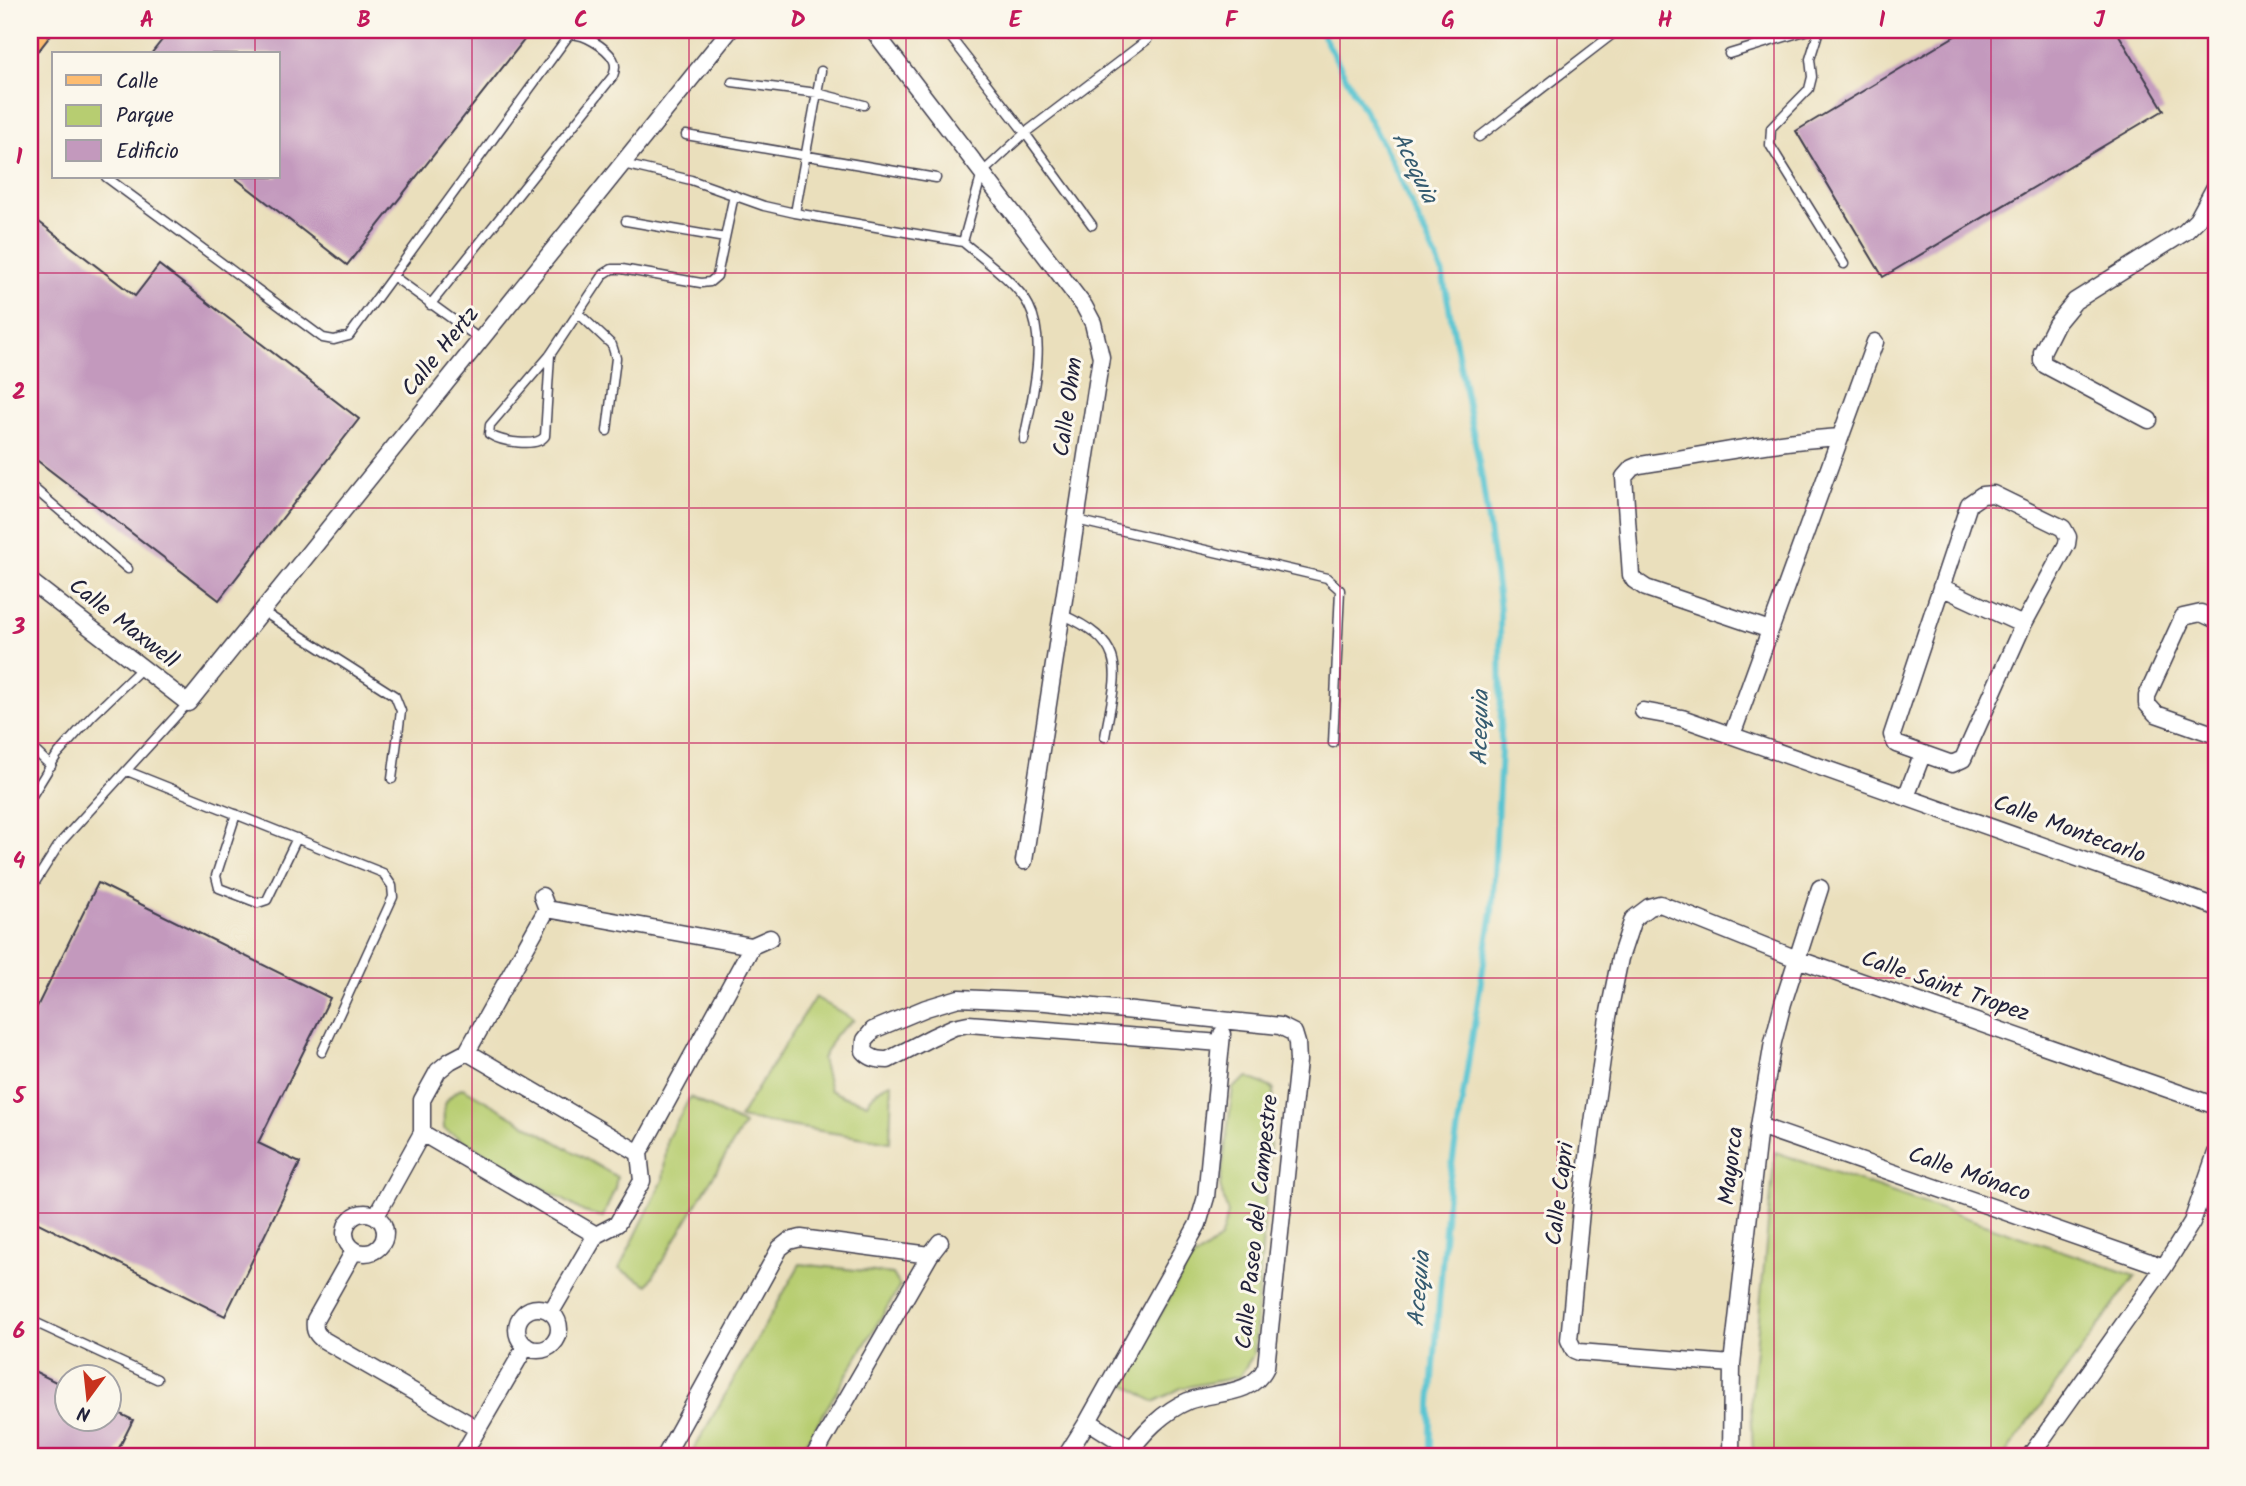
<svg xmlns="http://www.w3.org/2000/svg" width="2246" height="1486" font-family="Kalam,sans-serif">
  <rect width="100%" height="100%" fill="#fbf7ec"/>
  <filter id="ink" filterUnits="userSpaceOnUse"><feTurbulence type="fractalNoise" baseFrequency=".0143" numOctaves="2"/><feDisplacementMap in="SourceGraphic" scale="14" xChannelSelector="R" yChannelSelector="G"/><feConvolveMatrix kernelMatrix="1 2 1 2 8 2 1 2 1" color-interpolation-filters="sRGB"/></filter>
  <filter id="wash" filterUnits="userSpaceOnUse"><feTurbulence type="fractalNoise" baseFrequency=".00686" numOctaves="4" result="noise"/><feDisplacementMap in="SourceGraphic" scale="28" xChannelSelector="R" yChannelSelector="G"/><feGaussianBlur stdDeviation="1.57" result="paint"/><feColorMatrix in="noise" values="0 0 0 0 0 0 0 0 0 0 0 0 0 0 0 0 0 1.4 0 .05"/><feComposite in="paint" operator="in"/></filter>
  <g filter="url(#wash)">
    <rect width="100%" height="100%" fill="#eadfbc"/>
    <path fill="#b7cd71" stroke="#6c7856" stroke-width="2" d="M815,997L854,1020L835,1035L822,1059L830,1090L845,1097L867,1103C873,1094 881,1085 892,1083L890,1142L739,1118Z
      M1248,1077L1274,1089L1254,1354L1239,1377L1181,1388L1154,1402L1124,1383L1188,1263L1220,1239L1228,1214L1220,1186L1233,1088Z
      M463,1088L617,1177L615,1188L603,1217L584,1212L444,1129C443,1107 442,1098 463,1088Z
      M690,1097L744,1125L648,1285L619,1269L663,1180L667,1139Z
      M1775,1152L2135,1276L2004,1456H1753L1751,1400Z
      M800,1264L893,1274L900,1286L798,1456H690Z"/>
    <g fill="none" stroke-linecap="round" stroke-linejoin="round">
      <path stroke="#58c4d1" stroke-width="6" d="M1320,30L1390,157L1442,271L1482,478L1500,609L1501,751L1492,912L1448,1190L1431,1404V1456"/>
    </g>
    <g id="blocks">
      <path fill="#c399bd" d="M170,30H532L347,265L234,177H278V54H151Z
        M1965,30H2116L2164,110L1883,277L1796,131Z
        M30,215L135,296L159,265L359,419L219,600L30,455Z
        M98,883L330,998L258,1143L300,1163L225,1316L30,1219V1021Z
        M30,1369L66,1387V1420H108V1408L133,1420L115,1456H30Z"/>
    </g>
  </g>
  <g filter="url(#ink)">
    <use href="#blocks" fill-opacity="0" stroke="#403e4e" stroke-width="2"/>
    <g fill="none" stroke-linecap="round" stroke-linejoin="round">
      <g stroke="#403e4e" stroke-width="11">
        <path id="service" d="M945,30L1025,133L1147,40
          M1819,30L1810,59L1812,77L1809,89L1771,128L1770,145L1844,264
          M1729,54L1808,30
          M732,82L817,93L864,105
          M686,135L936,178
          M1479,137L1618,30
          M623,164L691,180L764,206L795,213L963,242
          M106,177L323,338L334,340L349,336L393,276L481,340
          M795,213L821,71
          M626,221L725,238
          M393,276L569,35C582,32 606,47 613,59C616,64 615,71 613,76L430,305
          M578,313L612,345L616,358L607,431
          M550,355L545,436C537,448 501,442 489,434L490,425L550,355L604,274L612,269H622L701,283L710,282L717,276L734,195
          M1024,440C1031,401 1048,343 1029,306C1018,284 982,258 963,242L982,173L1025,133L1092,225
          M30,485L128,569
          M1076,520L1327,578L1340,590L1333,743
          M262,611L395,696L401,711L392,779
          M1061,614C1132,645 1116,673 1105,737
          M30,746L51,766
          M127,771L383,873L392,886L393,897L322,1052
          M30,799L57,755L92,716L142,668
          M236,814L216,876L219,888L258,903L267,900L297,838
          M30,890L60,843L188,703
          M30,1320L157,1379"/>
      </g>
      <g stroke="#403e4e" stroke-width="19">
        <path id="minor" d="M873,30L1084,306L1093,323L1101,357L1024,861
          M2149,420L2045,365L2042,361V352L2056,324L2075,301L2185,232L2197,220L2216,185
          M1993,494L2063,528L2068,537L2067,544L2023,625L1963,759L1952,764L1896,744L1892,735L1969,504L1982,495Z
          M30,581L188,703L730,30
          M1941,587L2023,625
          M2216,620L2201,613L2183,617L2147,696V704L2156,714L2216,735
          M1770,630L1646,588L1634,580L1631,575L1624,477L1632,468L1639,465C1706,455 1773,441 1840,437
          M1643,711L1682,718L2216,907
          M1732,735L1875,342
          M1906,797L1922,755
          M542,896L547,909L752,946L770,938
          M467,1052L639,1153
          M1759,1126L2164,1267
          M422,1133L596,1235
          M345 1233a20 20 0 1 1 40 0a20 20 0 1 1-40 0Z
          M376,1216L422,1133V1100L438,1071L450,1061L467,1052L547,909
          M354,1251L315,1320C314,1329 315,1333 322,1339L478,1429
          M517 1329a21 21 0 1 1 42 0a21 21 0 1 1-42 0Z
          M551,1312L596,1235L617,1224L642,1181L639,1153L752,946
          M1732,1364L1579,1352L1574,1350L1569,1340L1582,1200L1608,1017L1620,958L1633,919L1649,907L1660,904L1797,959L2216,1106
          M1088,1421L1132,1449
          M462,1456L526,1346
          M665,1456L780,1248L789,1241L801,1238L930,1255
          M814,1456L930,1255L940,1242
          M1066,1456L1088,1421L1198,1224L1206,1197L1222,1034
          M1127,1456C1141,1434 1164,1411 1188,1401C1214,1391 1252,1397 1266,1367L1298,1061L1297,1043L1294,1033L1280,1026L1046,1002L959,998L926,1008L873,1030L865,1040L864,1051C871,1059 878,1060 888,1060L932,1037L954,1027L968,1024L1221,1043
          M1731,1456L1732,1364L1759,1126L1773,1042L1783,1003L1820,888
          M2030,1456L2164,1267L2192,1222L2216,1153"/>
      </g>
      <g stroke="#403e4e" stroke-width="30">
        <path id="primary" d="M30,39L37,30"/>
      </g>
      <use href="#service" stroke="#fff" stroke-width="8"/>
      <use href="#minor" stroke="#fff" stroke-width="16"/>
      <use href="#primary" stroke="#fdbc70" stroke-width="26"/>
    </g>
  </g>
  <path fill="none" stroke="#c2185b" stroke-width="2" stroke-opacity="0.55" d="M255,30V54M472,30V1456M689,30V1456M906,30V1456M1123,30V1456M1340,30V1456M1557,30V1456M1774,30V1456M1991,30V1456M255,177V1456M30,273H2216M30,508H2216M30,743H2216M30,978H2216M30,1213H2216"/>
  <g text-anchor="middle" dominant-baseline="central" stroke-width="6" stroke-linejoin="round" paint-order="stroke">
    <g font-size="23" fill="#22223b" stroke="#fbf7ec">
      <text transform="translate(441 352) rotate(-51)">Calle Hertz</text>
      <text transform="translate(1069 407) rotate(-82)">Calle Ohm</text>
      <text transform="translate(123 624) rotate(38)">Calle Maxwell</text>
      <text transform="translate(2069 830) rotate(20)">Calle Montecarlo</text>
      <text transform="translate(1945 987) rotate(19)">Calle Saint Tropez</text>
      <text transform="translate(1732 1166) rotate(-83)">Mayorca</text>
      <text transform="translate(1969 1175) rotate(19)">Calle Mónaco</text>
      <text transform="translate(1561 1194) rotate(-83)">Calle Capri</text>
      <text transform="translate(1258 1222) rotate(-84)">Calle Paseo del Campestre</text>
    </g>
    <g font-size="24" font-style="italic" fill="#355b70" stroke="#fbf7ec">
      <text transform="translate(1414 168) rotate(64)">Acequia</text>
      <text transform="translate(1481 728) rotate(-89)">Acequia</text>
      <text transform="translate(1420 1289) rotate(-85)">Acequia</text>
    </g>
  </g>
  <rect width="2246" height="1486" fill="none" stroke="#fbf7ec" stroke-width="77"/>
  <rect x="52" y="52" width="228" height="126" fill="#fbf7ec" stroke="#a4a2a5" stroke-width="2"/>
  <rect x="66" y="75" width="35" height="10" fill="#fdbc70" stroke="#a4a2a5" stroke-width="2"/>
  <text x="116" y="88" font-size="21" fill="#22223b">Calle</text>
  <rect x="66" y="105" width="35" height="21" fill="#b7cd71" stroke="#a4a2a5" stroke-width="2"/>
  <text x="116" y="122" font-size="21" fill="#22223b">Parque</text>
  <rect x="66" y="140" width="35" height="21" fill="#c399bd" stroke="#a4a2a5" stroke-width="2"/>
  <text x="116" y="158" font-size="21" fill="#22223b">Edificio</text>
  <g transform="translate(88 1398) rotate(195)"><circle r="33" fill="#fbf7ec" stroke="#a4a2a5" stroke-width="2"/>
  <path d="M0-5L12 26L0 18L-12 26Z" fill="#c8321e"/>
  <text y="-10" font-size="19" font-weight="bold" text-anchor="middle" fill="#22223b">N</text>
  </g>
  <rect x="38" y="38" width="2170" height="1410" fill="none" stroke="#c2185b" stroke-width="2.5"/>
  <g font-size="23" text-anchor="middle" font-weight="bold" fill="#c2185b">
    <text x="147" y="27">A</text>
    <text x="364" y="27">B</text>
    <text x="581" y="27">C</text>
    <text x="798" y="27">D</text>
    <text x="1015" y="27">E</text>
    <text x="1231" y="27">F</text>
    <text x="1448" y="27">G</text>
    <text x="1665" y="27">H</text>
    <text x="1882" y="27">I</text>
    <text x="2099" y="27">J</text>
    <text x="19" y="164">1</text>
    <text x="19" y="399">2</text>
    <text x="19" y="634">3</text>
    <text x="19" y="868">4</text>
    <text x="19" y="1103">5</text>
    <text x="19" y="1338">6</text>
  </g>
</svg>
